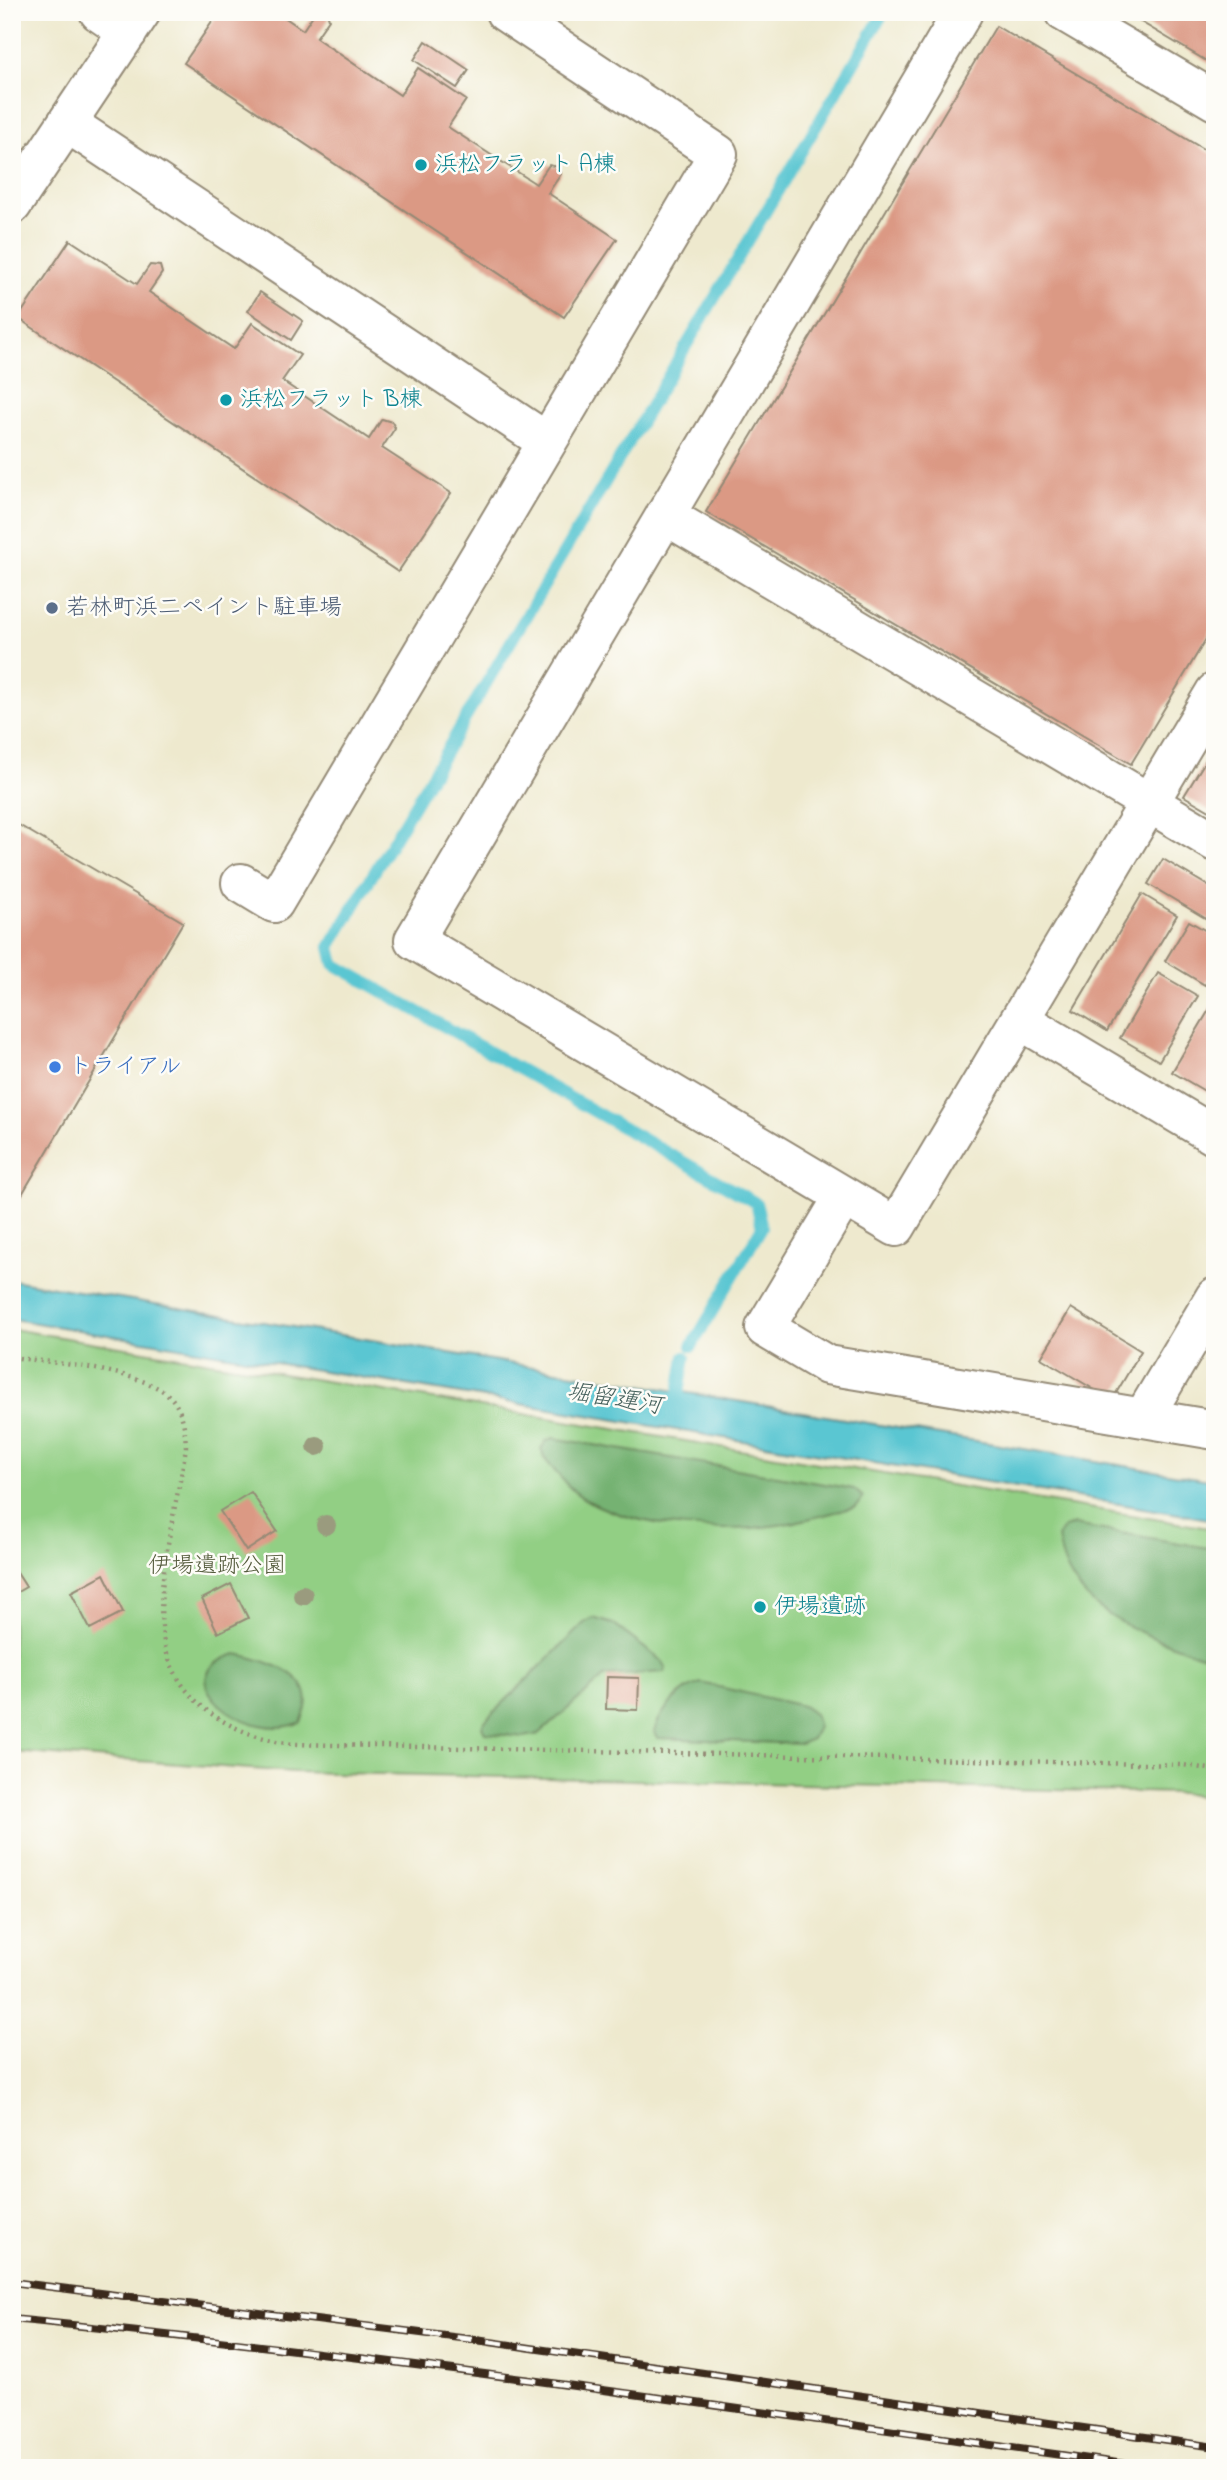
<svg xmlns="http://www.w3.org/2000/svg" width="1227" height="2480" font-family="'Indie Flower','Klee One',sans-serif">
  <rect width="100%" height="100%" fill="#fdfcf7"/>
  <filter id="ink" filterUnits="userSpaceOnUse"><feTurbulence type="fractalNoise" baseFrequency=".0143" numOctaves="2"/><feDisplacementMap in="SourceGraphic" scale="14" xChannelSelector="R" yChannelSelector="G"/><feConvolveMatrix kernelMatrix="1 2 1 2 8 2 1 2 1" color-interpolation-filters="sRGB"/></filter>
  <filter id="wash" filterUnits="userSpaceOnUse"><feTurbulence type="fractalNoise" baseFrequency=".00686" numOctaves="4" result="noise"/><feDisplacementMap in="SourceGraphic" scale="28" xChannelSelector="R" yChannelSelector="G"/><feGaussianBlur stdDeviation="1.57" result="paint"/><feColorMatrix in="noise" values="0 0 0 0 0 0 0 0 0 0 0 0 0 0 0 0 0 1.4 0 .05"/><feComposite in="paint" operator="in"/></filter>
  <g filter="url(#wash)">
    <rect width="100%" height="100%" fill="#eee9ce"/>
    <path fill="#92cf84" stroke="#667c51" stroke-width="2" d="M12,1329L1215,1529V1799L1181,1793L293,1772L12,1752Z"/>
    <path fill="#75b272" stroke="#586e48" stroke-width="2" d="M553,1438L854,1489L863,1497L856,1507C830,1513 804,1521 778,1525C722,1534 640,1528 590,1502C571,1493 557,1473 544,1458L541,1449L546,1441Z
      M1074,1525L1215,1549V1660C1152,1637 1067,1616 1058,1537L1064,1528Z
      M593,1618L613,1624L663,1662L666,1667L664,1672L605,1676L539,1734L524,1737L485,1733L482,1726L486,1720L584,1623Z
      M237,1654C272,1662 324,1676 301,1722C248,1746 159,1675 237,1654Z
      M701,1683L803,1706L814,1714L818,1727L812,1739L800,1744L658,1738L654,1731C661,1710 680,1689 701,1683Z"/>
    <path fill="#5ac6d2" stroke="#4a7878" stroke-width="2" d="M12,1280L1215,1481V1520L12,1319Z"/>
    <g fill="none" stroke-linecap="round" stroke-linejoin="round">
      <path stroke="#5ac6d2" stroke-width="12" d="M692,1346L762,1227L756,1203L334,964L330,947L884,12
        M677,1405L685,1357"/>
    </g>
    <g id="blocks">
      <path fill="#db9984" d="M219,12H277L303,30L315,12H327L329,19L316,38L400,95L418,68L466,100L448,127L536,184L549,165L559,167L561,174L548,193L617,239L564,317L184,63Z
        M1124,12H1215V66Z
        M996,26L1215,156V624L1131,764L706,512Z
        M426,41L469,70L457,88L414,60Z
        M70,240L137,284L150,265L160,266L162,273L149,292L234,349L252,323L300,355L282,381L369,439L382,419L392,422L395,428L382,448L451,493L398,572L18,318Z
        M260,292L303,321L291,340L248,311Z
        M1215,745V814L1184,796Z
        M12,821L183,922L12,1211Z
        M1163,859L1215,890V924L1148,884Z
        M1142,894L1177,915L1107,1031L1073,1010Z
        M1189,921L1215,936V968L1205,985L1165,961Z
        M1158,973L1198,996L1159,1061L1120,1038Z
        M1215,1000V1097L1172,1072Z
        M1071,1308L1141,1351L1112,1400L1041,1358Z
        M251,1492L277,1531L246,1551L220,1511Z
        M12,1565L26,1587L12,1595Z
        M104,1574L123,1612L90,1629L71,1592Z
        M231,1584L248,1618L218,1633L202,1599Z
        M607,1677L639,1678L638,1710L606,1709Z"/>
    </g>
  </g>
  <g filter="url(#ink)">
    <use href="#blocks" fill-opacity="0" stroke="#948a76" stroke-width="2"/>
    <g fill="none" stroke-linecap="round" stroke-linejoin="round">
      <g stroke="#948a76" stroke-width="42">
        <path id="minor" d="M99,12L128,32
          M963,12L414,940L896,1227L1215,692
          M1064,12L1215,101
          M67,123L547,442
          M12,205L141,12
          M665,515L1215,842
          M241,883L274,903L718,154L505,12
          M1020,1020L1215,1136
          M844,1196L765,1328L827,1365L1215,1430
          M1143,1418L1215,1297"/>
      </g>
      <path stroke="#948a76" stroke-width="4.5" stroke-dasharray="2 5" stroke-linecap="butt" d="M12,1357C51,1363 150,1370 173,1400C184,1415 185,1430 186,1447C178,1500 157,1574 162,1627C168,1699 228,1735 293,1744L1183,1765L1215,1770"/>
      <use href="#minor" stroke="#fff" stroke-width="38"/>
      <g stroke="#3b2a1e" stroke-width="8">
        <path id="rail" d="M12,2282L469,2339L1215,2447
          M12,2319C394,2356 772,2414 1152,2468"/>
      </g>
      <use href="#rail" stroke="#fdfcf7" stroke-width="5" stroke-dasharray="16" stroke-linecap="butt"/>
    </g>
    <g fill="#9a9b7e">
      <circle cx="317" cy="1446" r="10"/>
      <circle cx="326" cy="1525" r="10"/>
      <circle cx="303" cy="1595" r="10"/>
    </g>
  </g>
  <g fill="#0f9aa8" stroke="#fdfcf7" stroke-width="2.5">
    <circle cx="421" cy="165" r="7"/>
    <circle cx="226" cy="400" r="7"/>
    <circle cx="760" cy="1607" r="7"/>
  </g>
  <circle fill="#5c6f8a" stroke="#fdfcf7" stroke-width="2.5" cx="52" cy="608" r="7"/>
  <circle fill="#3f7fe0" stroke="#fdfcf7" stroke-width="2.5" cx="55" cy="1067" r="7"/>
  <g text-anchor="middle" dominant-baseline="central" stroke-width="5" stroke-linejoin="round" paint-order="stroke">
    <g font-size="23" fill="#0d838f" stroke="#fdfcf7" text-anchor="start">
      <text x="435" y="165">浜松フラット A棟</text>
      <text x="240" y="400">浜松フラット B棟</text>
      <text x="774" y="1607">伊場遺跡</text>
    </g>
    <g font-size="23" fill="#4e5e75" stroke="#fdfcf7" text-anchor="start">
      <text x="66" y="608">若林町浜二ペイント駐車場</text>
    </g>
    <g font-size="23" fill="#366cbe" stroke="#fdfcf7" text-anchor="start">
      <text x="69" y="1067">トライアル</text>
    </g>
    <g font-size="23" fill="#555c3d" stroke="#fdfcf7">
      <text x="217" y="1566">伊場遺跡公園</text>
    </g>
    <g font-size="24" font-style="italic" fill="#46615d" stroke="#fdfcf7">
      <text transform="translate(614 1400) rotate(9)">堀留運河</text>
    </g>
  </g>
  <rect width="1227" height="2480" fill="none" stroke="#fdfcf7" stroke-width="42"/>
</svg>
